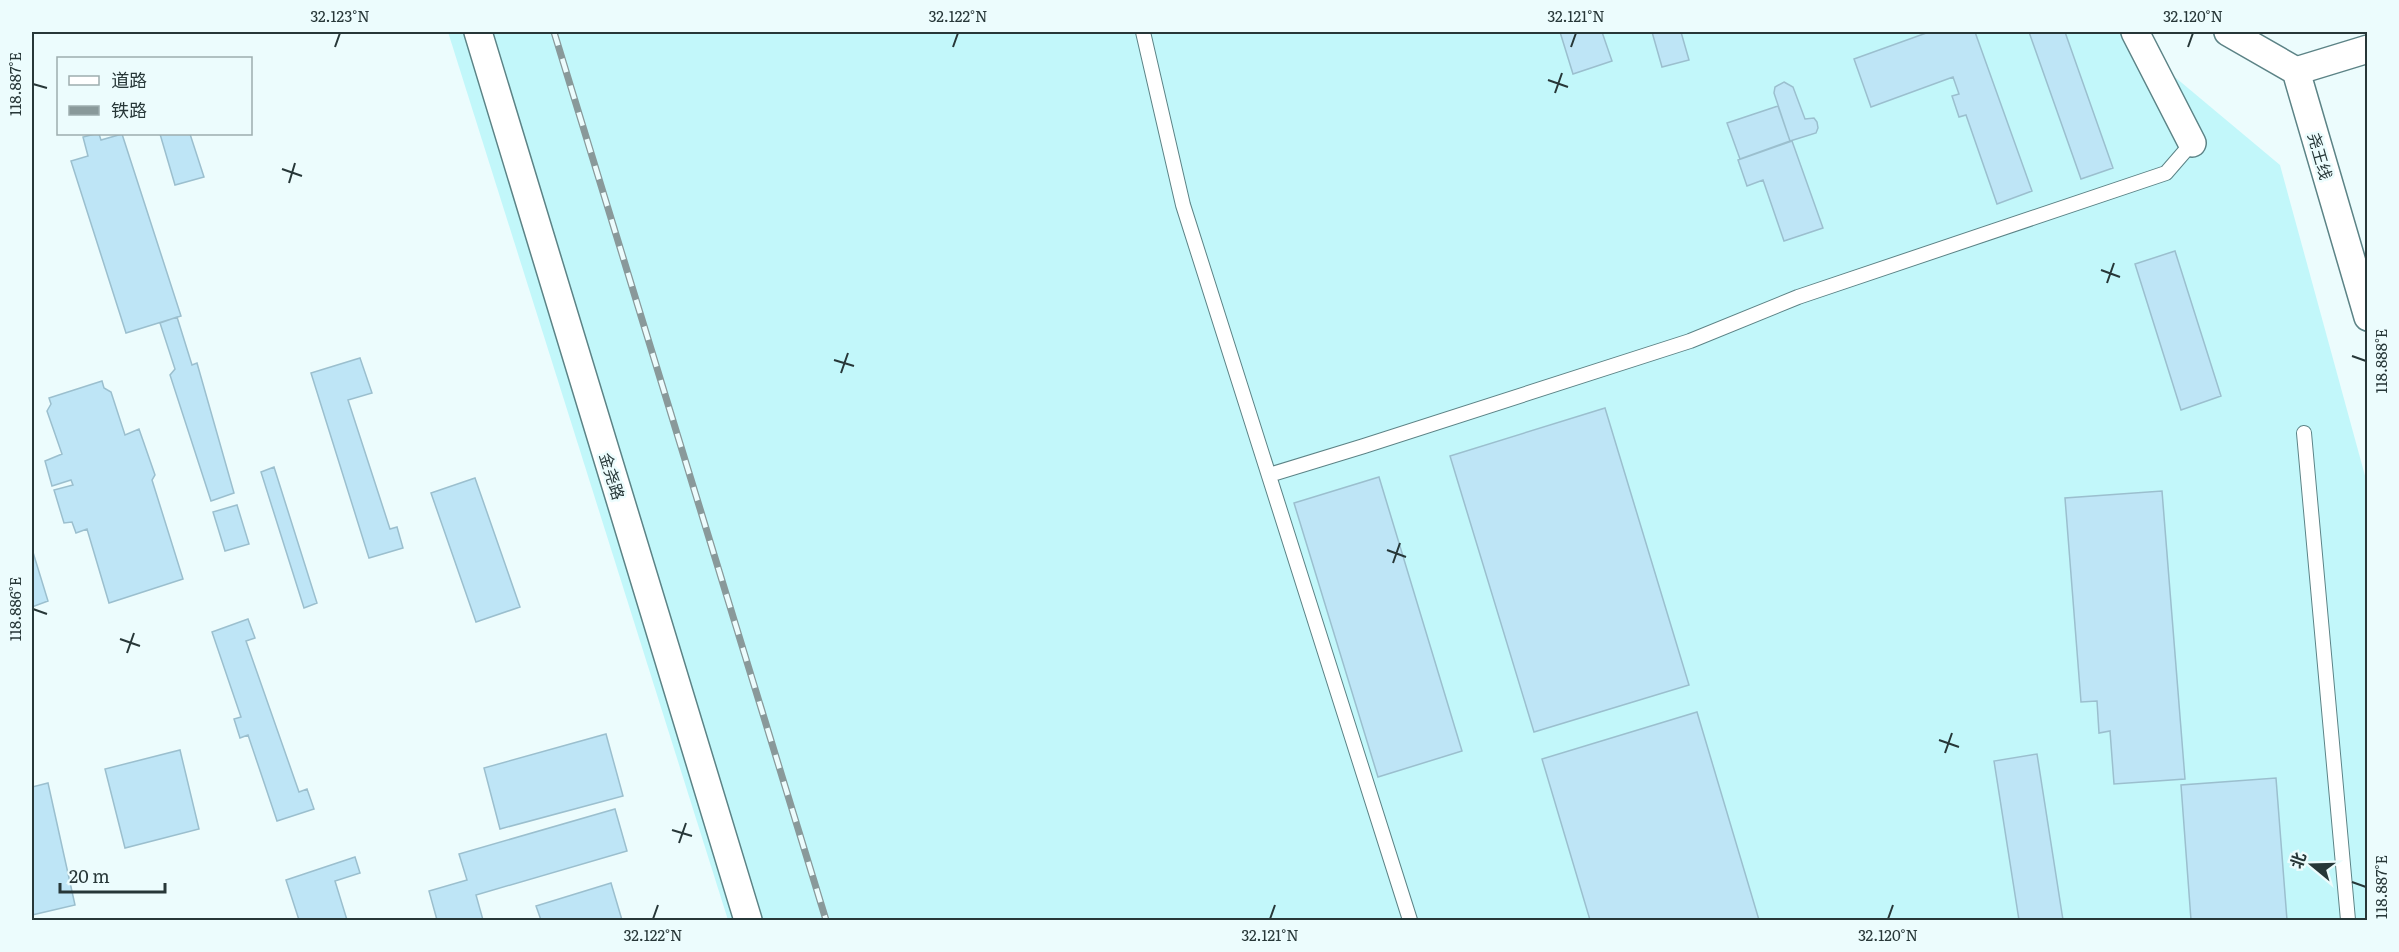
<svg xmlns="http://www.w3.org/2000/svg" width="2399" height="952" font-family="Literata,'Noto Sans SC',serif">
  <rect width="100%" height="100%" fill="#ecfcfd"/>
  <path fill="#c2f7fa" d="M448,32H2121L2280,165L2367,483V920H728Z"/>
  <path fill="#bee5f6" stroke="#9bbfce" stroke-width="1.5" d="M1560,32H1602L1612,61L1573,74Z
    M1652,32H1681L1689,60L1662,67Z
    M1929,32H1975L2032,191L1997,204L1966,115L1959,117L1952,96L1959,94L1953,77L1871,107L1854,59Z
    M2029,32H2065L2113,168L2081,179Z
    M1784,82L1793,87L1805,119L1814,118L1817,122L1818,128L1816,133L1790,141L1774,93L1775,87Z
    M1778,106L1790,141L1740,159L1727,123Z
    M95,134H99L101,140L122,134L181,316L126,333L71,161L88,156L83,137Z
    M160,134H190L204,177L175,185Z
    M1792,141L1823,228L1784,241L1763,180L1747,186L1738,160Z
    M2175,251L2221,396L2181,410L2135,264Z
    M177,317L192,365L197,363L234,493L211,501L170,375L175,369L160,323Z
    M360,358L372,393L348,400L390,529L397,527L403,548L369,558L311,373Z
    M102,381L104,388L111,392L125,435L139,429L155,475L152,480L183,579L109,603L87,529L76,533L72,522L64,523L54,490L73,485L71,480L52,486L45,461L62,454L47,411L51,404L49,398Z
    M1605,408L1689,685L1534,732L1450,456Z
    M274,467L317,603L304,608L261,472Z
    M1379,477L1462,751L1378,777L1294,503Z
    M475,478L520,607L476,622L431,493Z
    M2162,491L2185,779L2114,784L2110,731L2099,733L2097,701L2081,702L2065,498Z
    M237,505L249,544L225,551L213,512Z
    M32,549L48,601L32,607Z
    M248,619L255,638L246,641L299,792L307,789L314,809L277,821L248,735L240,738L234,719L241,717L212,632Z
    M1697,712L1759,920H1590L1542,759Z
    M606,734L623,796L500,829L484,768Z
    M180,750L199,829L125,848L105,769Z
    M2037,754L2063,920H2019L1994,761Z
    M2276,778L2287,920H2191L2181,785Z
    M48,783L75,905L32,915V787Z
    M615,809L627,851L476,895L483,920H437L429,891L467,880L459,854Z
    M355,857L360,873L335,881L347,920H299L286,880Z
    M611,883L622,920H541L536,906Z"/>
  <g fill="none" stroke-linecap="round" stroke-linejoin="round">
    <g stroke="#5c8386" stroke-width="16">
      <path id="service" d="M1143,32L1183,205L1410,920
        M2304,433L2348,920
        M1269,475L1364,446L1690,341L1798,297L2166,173L2192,143"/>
    </g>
    <g stroke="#5c8386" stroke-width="30">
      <path id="minor" d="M478,32L748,920
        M2135,32L2192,143
        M2228,32L2296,71L2368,317
        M2296,71L2368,49"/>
    </g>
    <use href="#service" stroke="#fff" stroke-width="14"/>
    <use href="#minor" stroke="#fff" stroke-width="27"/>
    <g stroke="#89999a" stroke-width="7">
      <path id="rail" d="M554,32L826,920"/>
    </g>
    <use href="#rail" stroke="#ecfcfd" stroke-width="4.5" stroke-dasharray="14" stroke-linecap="butt"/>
  </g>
  <path fill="none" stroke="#273738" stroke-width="2" d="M335,47L340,33M953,47L958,33M1571,47L1576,33M2188,47L2193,33M1548,80L1568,87M33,84L47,88M1555,93L1562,73M282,169L302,176M289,183L295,163M2101,270L2120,277M2107,283L2114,263M2352,356L2366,361M834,360L854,366M841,373L848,353M1387,550L1406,557M1393,563L1400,543M33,609L47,614M120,639L140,646M127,653L134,633M1939,740L1959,747M1945,753L1952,733M672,830L692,836M679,843L686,823M2352,882L2366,887M653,919L658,905M1270,919L1275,905M1888,919L1893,905"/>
  <g text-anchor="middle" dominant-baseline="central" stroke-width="5" stroke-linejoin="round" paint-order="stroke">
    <g font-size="16" fill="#273738" stroke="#ecfcfd">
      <text transform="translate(2321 156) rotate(74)">尧王线</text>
      <text transform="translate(613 476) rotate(73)">金尧路</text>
    </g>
  </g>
  <rect width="2399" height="952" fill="none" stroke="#ecfcfd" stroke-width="66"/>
  <rect x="57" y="57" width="195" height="78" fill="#ecfcfd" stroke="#9dadae" stroke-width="1.5"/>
  <rect x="69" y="76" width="30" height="9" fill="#ffffff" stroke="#9dadae" stroke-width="1.5"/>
  <text x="111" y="87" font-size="18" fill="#273738">道路</text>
  <rect x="69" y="106" width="30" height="9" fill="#89999a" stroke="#9dadae" stroke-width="1.5"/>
  <text x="111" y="117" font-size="18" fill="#273738">铁路</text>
  <g transform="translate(2312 865) rotate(289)" stroke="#ecfcfd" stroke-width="4.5" paint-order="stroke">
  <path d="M0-4.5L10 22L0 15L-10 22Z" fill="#273738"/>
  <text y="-9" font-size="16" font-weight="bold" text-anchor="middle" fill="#273738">北</text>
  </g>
  <path d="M60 883v9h105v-9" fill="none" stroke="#273738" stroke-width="3"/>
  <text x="69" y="883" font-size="18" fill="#273738" stroke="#ecfcfd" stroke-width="4.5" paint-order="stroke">20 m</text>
  <rect x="33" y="33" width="2333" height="886" fill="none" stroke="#273738" stroke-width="2"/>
  <g font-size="15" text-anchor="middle" fill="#273738">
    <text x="340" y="22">32.123°N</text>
    <text x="958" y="22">32.122°N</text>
    <text x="1576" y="22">32.121°N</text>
    <text x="2193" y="22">32.120°N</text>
    <text transform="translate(16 84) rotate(-90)" y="5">118.887°E</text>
    <text transform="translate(2382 361) rotate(-90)" y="5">118.888°E</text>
    <text transform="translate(16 609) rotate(-90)" y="5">118.886°E</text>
    <text transform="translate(2382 887) rotate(-90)" y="5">118.887°E</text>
    <text x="653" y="941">32.122°N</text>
    <text x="1270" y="941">32.121°N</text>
    <text x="1888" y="941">32.120°N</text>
  </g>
</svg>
